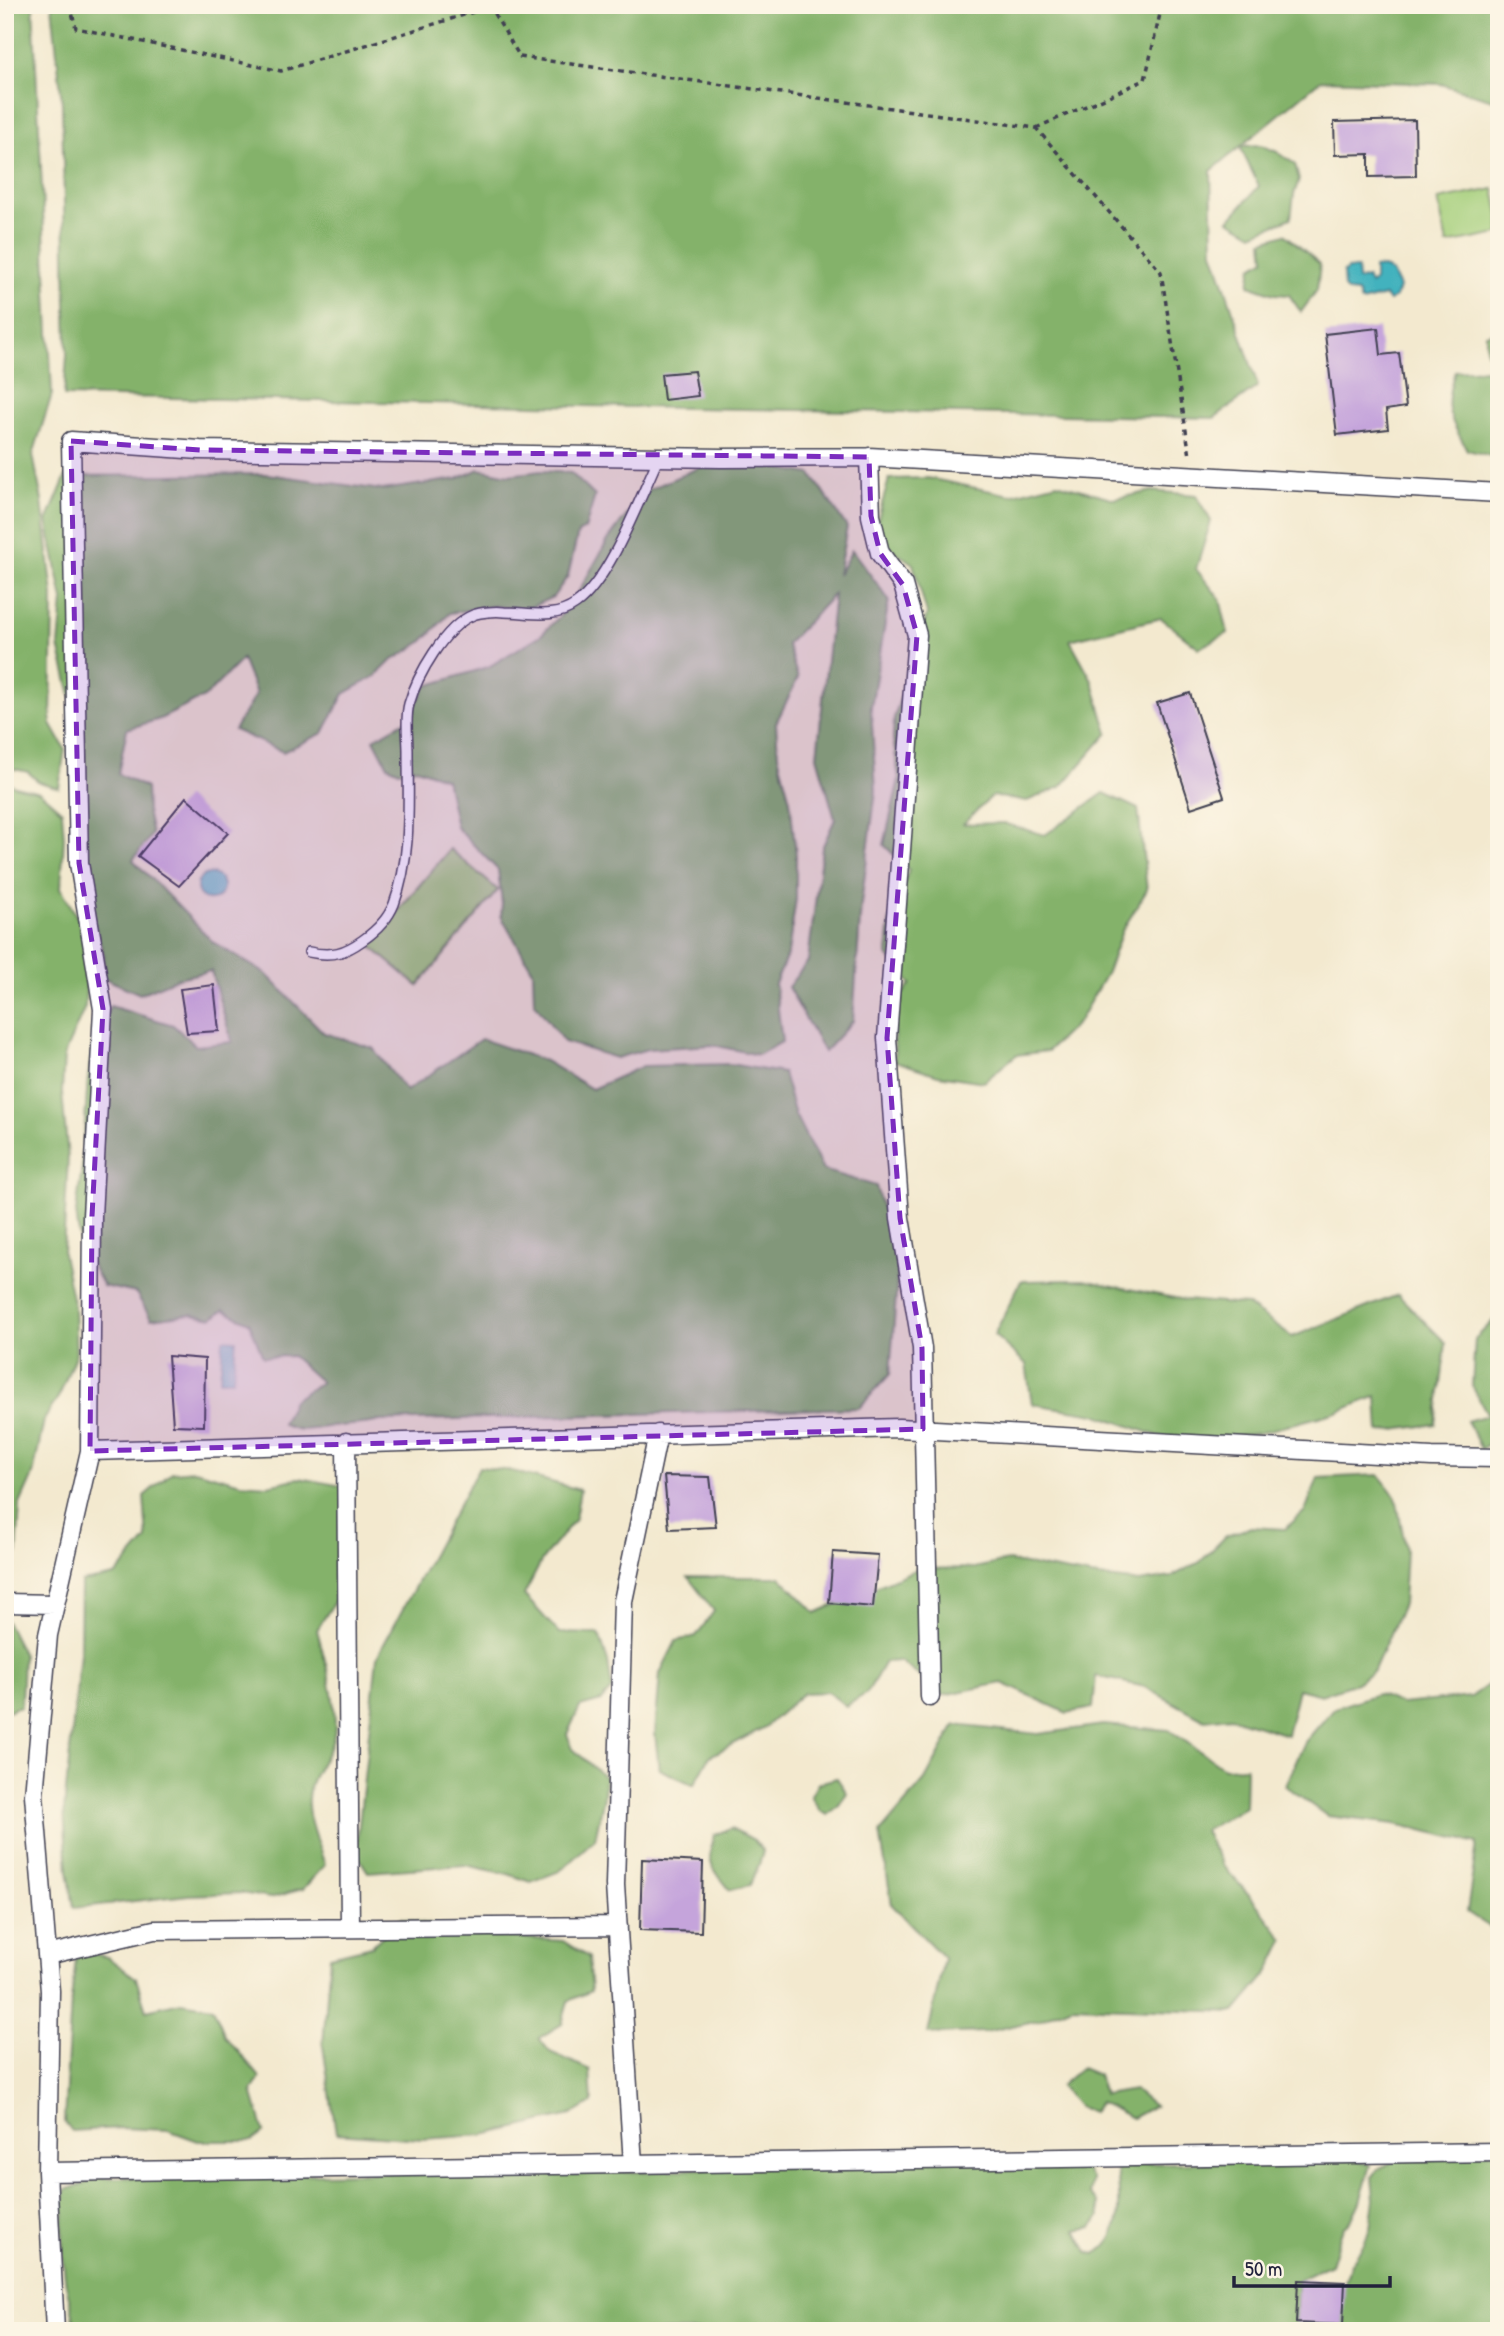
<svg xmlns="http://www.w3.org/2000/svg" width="1504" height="2336" font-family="'Patrick Hand',sans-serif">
  <rect width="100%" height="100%" fill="#fcf5e5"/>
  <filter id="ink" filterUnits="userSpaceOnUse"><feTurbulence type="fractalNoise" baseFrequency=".0143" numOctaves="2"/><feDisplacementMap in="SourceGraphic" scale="14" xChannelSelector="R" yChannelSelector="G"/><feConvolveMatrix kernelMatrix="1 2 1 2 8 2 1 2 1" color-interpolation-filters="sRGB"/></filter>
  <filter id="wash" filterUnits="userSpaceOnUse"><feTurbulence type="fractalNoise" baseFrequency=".00686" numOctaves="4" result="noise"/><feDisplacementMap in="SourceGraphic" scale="28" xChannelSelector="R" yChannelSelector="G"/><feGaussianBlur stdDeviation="1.57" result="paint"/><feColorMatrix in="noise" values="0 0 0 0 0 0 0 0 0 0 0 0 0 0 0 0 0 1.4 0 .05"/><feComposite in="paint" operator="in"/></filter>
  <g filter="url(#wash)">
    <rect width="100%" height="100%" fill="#f3e9cf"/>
    <path fill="#a5cf7b" stroke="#64785b" stroke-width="2" d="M1494,189L1499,214V234L1447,244L1438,200Z
      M450,849L498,890L418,986L369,945Z"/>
    <path fill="#84b26b" stroke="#536a53" stroke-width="2" d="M5,5H33L52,394L33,455L42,501L53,595L51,724L65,749L59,788L39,782L28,772L5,767Z
      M52,5H1499V102L1441,84L1321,80L1241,146L1261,145L1277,152L1295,164L1299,180L1294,194L1291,218L1253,234L1229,220L1259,186L1240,147L1211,171L1213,251L1258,386L1214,418L64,396L67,355L62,103Z
      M1285,234L1320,264L1317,290L1301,312L1289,295L1274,294L1249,285L1252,267L1265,259L1263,241Z
      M1499,330V360L1498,361L1486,352V334Z
      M1487,369L1499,376V458L1467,450C1449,415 1442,411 1455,371Z
      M721,458L811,474L847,527L838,575L852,550L889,600L871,707L876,791L861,904L853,1021L824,1052L788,987L808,961L822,848L835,819L817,756L834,594L787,644L798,678L776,723L778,755L790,800L796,855V899L788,953L775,984L782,1042L758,1055L713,1045L648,1049L616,1058L564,1042L534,1002L533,971L501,916L502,904L498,870L456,827L446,779L417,768L399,771L388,766L374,739L407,720L426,686L488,667L541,635L571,605L608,540L645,491Z
      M479,469L509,475L541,471L571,473L595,496L585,529L578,533L568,576L553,597L525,610L494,606L450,613L422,642L390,662L376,676L344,694L323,733L283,752L234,730L256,694L242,659L206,696L160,719L127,729L118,774L146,788L147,811L152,834L133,860L213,942L266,974L324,1033L373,1048L406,1091L481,1039L545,1061L592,1089L643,1066L730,1064L783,1073L795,1115L823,1170L876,1186L898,1270L890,1374L859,1408L380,1421C365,1425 352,1425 336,1426C315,1427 303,1435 282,1424L293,1400L321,1382L292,1356L263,1357L249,1322L224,1310L212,1318L191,1314L151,1319L136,1293L103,1286L80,1244L76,1212L82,1167L88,1077L93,1043L110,1006L173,1025L196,1046L232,1042L211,971L178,978L140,994L104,978V955L85,898L73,703L59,646L63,600L47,521L66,476L267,474L382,490L457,479Z
      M928,478L1010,495L1057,483L1115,499L1152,491L1196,495L1211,521L1196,569L1220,599L1228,633L1199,648L1161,618L1070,640L1092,680L1108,733L1061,787L1027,801L992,796L963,824L1002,823L1045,835L1104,793L1138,809L1147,890L1122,931L1107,972L1079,1021L1048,1051L1016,1055L984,1082L938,1075L895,1061L893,1006L911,984L887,955L890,918L909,870L884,845L899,779L893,739L894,718L927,614L913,564L873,536L889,479Z
      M5,780L15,786L40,792L62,811L64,838L61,888L78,919L88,956L85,1007L64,1055L62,1092L68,1158L63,1254L74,1308L76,1353L60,1394L44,1420L33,1475L20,1504L17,1556H5Z
      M1083,1280L1185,1300L1247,1305L1292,1337L1398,1295L1446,1343L1436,1424L1379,1432L1377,1396L1337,1412L1259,1433L1179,1443L1095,1414L1032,1404L1026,1364L994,1335L1021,1281Z
      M1499,1315V1437L1481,1449L1467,1421L1488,1415L1472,1386L1475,1339Z
      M479,1467L512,1471L580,1490L575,1519L542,1560L524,1595L559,1633L599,1634L608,1662L612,1689L601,1701L580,1707L567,1734L573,1749L605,1778L604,1797L595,1839L560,1871L531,1882L508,1874L465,1865L368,1872L356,1853L377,1657Z
      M195,1470L241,1483L268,1485L299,1478L343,1486L347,1581L317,1630C325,1660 335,1694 335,1726C335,1746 319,1764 312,1781C300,1808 317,1840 325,1865L303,1889L270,1898L241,1893L188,1895L74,1908L68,1871L64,1810L80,1653L81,1582L115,1576L147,1539L144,1496L172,1472Z
      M1379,1475L1396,1497L1406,1550L1403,1604L1374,1670L1356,1683L1321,1695L1298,1689L1287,1735L1230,1717L1205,1720L1145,1687L1096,1676L1093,1708L1067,1713L1002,1683L943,1695L900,1661L885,1662L867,1693L846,1706L828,1692L803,1693L765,1727L710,1756L694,1785L659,1769L655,1733L660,1673L676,1641L696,1636L714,1611L688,1577H780L816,1613L917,1569L974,1568L1008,1561L1091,1576L1139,1582L1171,1577L1200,1562L1226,1536L1251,1527L1285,1529L1305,1511L1318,1478Z
      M5,1619L23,1655L21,1706L5,1712Z
      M1499,1677V1933L1467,1912L1477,1843L1395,1824L1327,1816L1285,1786L1305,1742L1334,1708L1377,1694L1401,1704L1471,1697Z
      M955,1725L1038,1734L1103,1725L1169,1730L1224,1768L1246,1767L1245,1807L1204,1831L1223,1866L1251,1897L1284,1940L1268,1973L1235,2012L1072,2006L1039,2020L985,2032L928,2034L944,1958L892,1905L880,1833L925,1780Z
      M837,1778L847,1793L839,1805L828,1815L820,1811L811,1796L818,1783Z
      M731,1828L754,1840L763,1851C760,1866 755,1872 750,1885L730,1890C712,1867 705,1864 714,1835Z
      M401,1918L472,1934L563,1941L588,1957L591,1991L568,2001L562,2024L539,2038L550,2052L590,2070L592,2103L571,2115L484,2135L422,2139L336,2133L323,2046L330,1956L372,1946Z
      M77,1950L107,1957L136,1978L146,2010L181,2002L213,2007L225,2036L260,2077L252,2091L264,2132L252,2141H198L168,2130L121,2128L72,2131L64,2121L71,2000Z
      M1081,2068L1098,2075L1104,2095L1134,2090L1154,2106L1132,2118L1100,2102L1092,2112L1079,2107L1060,2086Z
      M957,2150L965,2162L1072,2158L1084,2168L1092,2179L1090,2194L1098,2203L1100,2217L1092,2227L1076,2230L1088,2252L1095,2254C1125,2239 1120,2197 1117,2169L1136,2164L1356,2159L1371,2165L1360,2202L1352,2219L1343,2227L1331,2264L1298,2280L1296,2323L1345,2282L1351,2263L1363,2246L1370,2228L1374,2200L1372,2177L1380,2168L1408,2154L1499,2152V2331H75C75,2312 67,2296 65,2278C61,2248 63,2220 65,2190L100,2178L425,2172L592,2174L861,2161Z"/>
    <path fill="#43b2be" stroke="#326a7c" stroke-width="2" d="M1384,267L1392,273L1399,287L1396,297L1389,301L1385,296L1361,302L1358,293L1348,292L1344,288L1343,273L1348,269L1357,268L1358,280L1367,278L1370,284L1374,282V268Z
      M197 887a13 13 0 1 1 26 0a13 13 0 1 1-26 0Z
      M223,1339L236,1340L233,1380H220Z"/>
    <g id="blocks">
      <path fill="#c5a4db" d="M1415,120L1416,176L1369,177V154L1335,155L1334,122Z
        M1378,328L1381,355L1399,353L1406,407L1386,410L1388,429L1337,435L1325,334Z
        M694,371L698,396L664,400L661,374Z
        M1190,693L1224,797L1191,808L1157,703Z
        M186,797L228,833L179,886L138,856Z
        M214,985L219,1031L187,1033L180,989Z
        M168,1356L205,1359L204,1426L173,1425Z
        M664,1476L710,1477L716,1527L669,1529Z
        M833,1552L878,1555L873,1607L829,1603Z
        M642,1859L703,1862L701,1932L640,1930Z
        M1298,2280L1345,2282L1343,2325L1296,2323Z"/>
    </g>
  </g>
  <g filter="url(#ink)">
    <use href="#blocks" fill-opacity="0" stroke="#414051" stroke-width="2"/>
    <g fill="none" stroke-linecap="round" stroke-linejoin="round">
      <g stroke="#414051" stroke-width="12">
        <path id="service" d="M309,952C332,957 345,953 363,940C376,931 388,919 394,904C412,857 408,801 408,751C408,737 405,718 409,704C417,676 445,626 473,615C481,612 496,611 504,612C529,612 554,620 576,604C610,580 641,495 659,457"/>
      </g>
      <g stroke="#414051" stroke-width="21">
        <path id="minor" d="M869,457L871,516L880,553L903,585L917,635L887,1038L900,1218L922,1348L930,1697
          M346,1442L350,1928
          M90,1451L92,1216L103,1009L79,863L71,441L200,450L721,458L869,457L1499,493
          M5,1603L55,1604
          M47,1955L154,1930L618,1926
          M633,2164L615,1885L623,1601L658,1434
          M47,2172L1499,2152
          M55,2331L47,2172L50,1991L34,1795L48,1635L90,1451L899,1428L1432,1457L1499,1458"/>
      </g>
      <path stroke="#414051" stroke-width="3.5" stroke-dasharray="5 5" stroke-linecap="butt" d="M70,5L76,28L281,71L490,7L520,57L1036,128L1161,272L1190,456
        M1036,128L1145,80L1162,5"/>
      <use href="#service" stroke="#fff" stroke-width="9"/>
      <use href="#minor" stroke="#fff" stroke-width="18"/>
    </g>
  </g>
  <path fill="#7b2cbf" fill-opacity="0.2" stroke="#7b2cbf" stroke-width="5" stroke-dasharray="14 9" stroke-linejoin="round" d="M71,441L200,450L869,457L871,516L880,553L903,585L917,635L887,1038L900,1218L922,1348L923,1429L90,1451L92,1216L103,1009L79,863Z"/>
  <rect width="1504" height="2336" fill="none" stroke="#fcf5e5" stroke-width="28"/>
  <path d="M1234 2276v10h156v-10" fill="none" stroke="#22223b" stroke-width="3.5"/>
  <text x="1245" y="2276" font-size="21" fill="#22223b" stroke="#fcf5e5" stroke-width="5" paint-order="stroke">50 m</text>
</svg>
